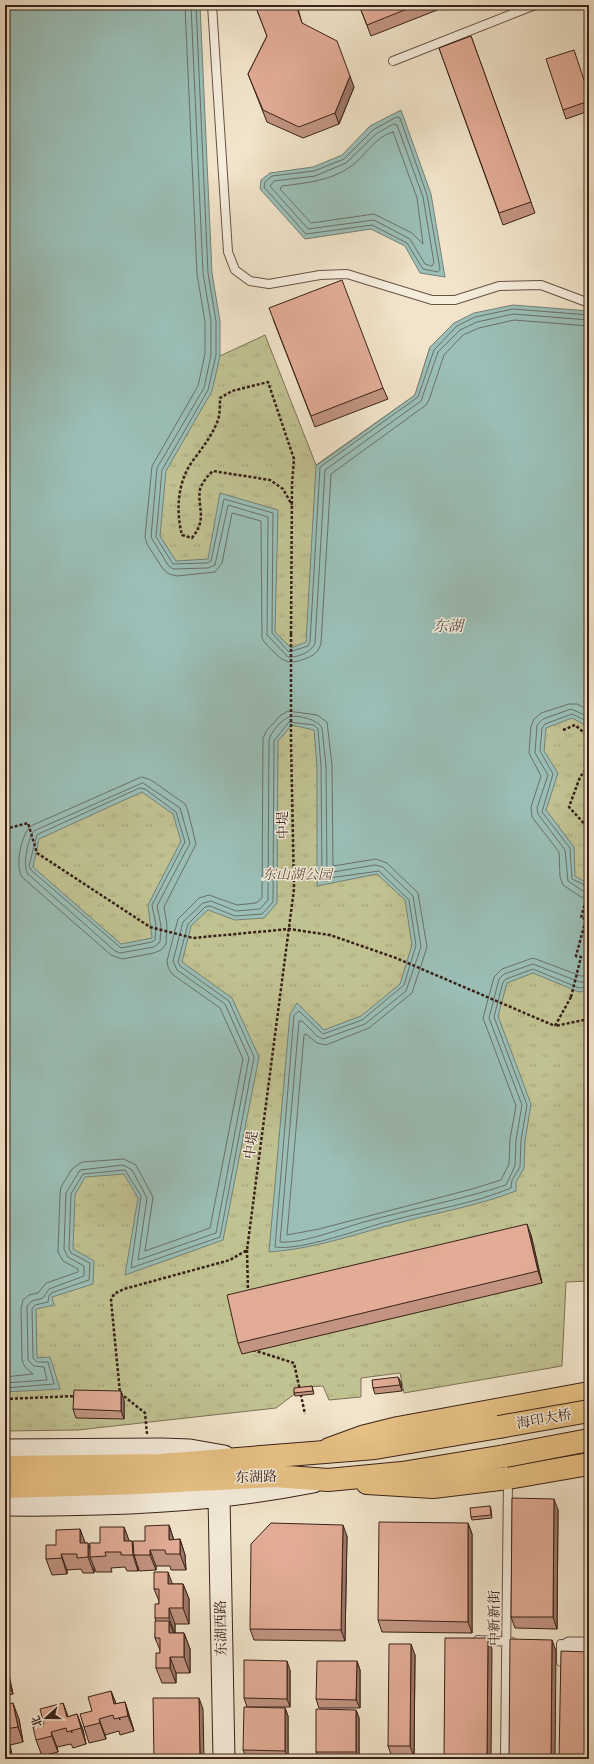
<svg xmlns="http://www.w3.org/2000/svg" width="594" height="1764" font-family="Cardo,'Noto Serif SC',serif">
  <defs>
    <pattern id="grass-tufts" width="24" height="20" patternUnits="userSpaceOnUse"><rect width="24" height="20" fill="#c1c292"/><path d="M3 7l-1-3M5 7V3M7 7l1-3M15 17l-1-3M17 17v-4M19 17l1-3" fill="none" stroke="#a7a67d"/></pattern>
  </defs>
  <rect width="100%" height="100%" fill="#f1e4ca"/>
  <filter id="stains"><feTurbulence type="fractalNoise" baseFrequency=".005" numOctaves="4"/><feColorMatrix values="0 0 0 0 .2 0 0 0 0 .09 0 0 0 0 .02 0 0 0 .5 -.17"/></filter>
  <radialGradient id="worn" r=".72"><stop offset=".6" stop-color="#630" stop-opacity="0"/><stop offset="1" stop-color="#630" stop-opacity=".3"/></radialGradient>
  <path fill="url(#grass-tufts)" stroke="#7d7255" d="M589,312V1281L566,1282L562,1366L404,1393L400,1373L361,1378V1397L329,1400L323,1386L304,1387L276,1408L78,1430L5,1431V436L220,356L265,335L316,465L415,395L430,347Z"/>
  <path fill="#9bbfb7" stroke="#748077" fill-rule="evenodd" d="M5,5H200L212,273L220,321V356L212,391L166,471L160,536L176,561L208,559L220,493L278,510L275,632L291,648L306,642L316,466L415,395L430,347L454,323L474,313L513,305L589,311V727L572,718L546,728L544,751L558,773L546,810L574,847L575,876L589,884V990L579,992L533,973L507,983L498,1016L531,1104L525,1141L524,1168L516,1182V1191C480,1205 440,1212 402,1222C358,1233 315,1249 269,1252L290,1014L297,1003L324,1030L361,1016L400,984L412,945L405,900L377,874L317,886V766L314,730L292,725L278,741L277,903L264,918L235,920L208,910L191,926L182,962L232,998L259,1057L223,1240L125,1275L138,1198L124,1174L85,1177L75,1195L73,1249L94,1261L93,1284L52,1297L54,1305L36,1309L37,1358L50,1357L60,1389L5,1392ZM142,792L173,814L181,841L148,905L152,938L121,944L33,867L39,839Z
    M401,110L431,194L445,277L420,273L405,246L371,229L305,239L260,189L261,180L270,173L313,167L342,155L370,126Z"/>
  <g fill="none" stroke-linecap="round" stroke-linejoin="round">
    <path stroke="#6a7068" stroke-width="1" d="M185,5L197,274L205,322V354L198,386L152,466L145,537L147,544L163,569L169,574L177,576L215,572L222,563L232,513L261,521L262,638C265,644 270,648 274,652C285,664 292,664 307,658C314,655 319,652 321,643L331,474L426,405L429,400L444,355L463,335L479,328L514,320L589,326
      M191,5L203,273L211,321V355L204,388L157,468L151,537L168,565L173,569L208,568L215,565L228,505L268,517L267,635L288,657C297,658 312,652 315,643L325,470L421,401L438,352L460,330L477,322L513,314L589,320
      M196,5L208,273L216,321V355L208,390L162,470L156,537L173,564L207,563L211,561L224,499L273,513L272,633L289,652L308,646L310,642L320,467L418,397L434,350L457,326L475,317L513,309L589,315
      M397,117L400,118L427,195L440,269L438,272L423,269L407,243L372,225L306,234L264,187L265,182L272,176L314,171L344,159L373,130Z
      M394,124L397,125L423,197L434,263L432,266L425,264L410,239L374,220L308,229L270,186L274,181L315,176L346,163L376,134Z
      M393,132L417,198L423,244L412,233L374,214L311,223L280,189L282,186C305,183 330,181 350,167C365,157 374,137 393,132Z
      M589,710L577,704H569L541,713L534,719L531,726L529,753L541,776L531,807L532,817L559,852L560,877L563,885L581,897L589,898
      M589,717L571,709L543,719L537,725L535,753L548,775L537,808L538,814L565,850L568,881L583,891L589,892
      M589,722L572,714L545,724L542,728L540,751L553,774L542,812L570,848L572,879L589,887
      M142,777L151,780L185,804L188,811L196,844L164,907L167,925L166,944L161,950L154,953L122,959L111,955L23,878C14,868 21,834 31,826Z
      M143,783L180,808L190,843L157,906L161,926L160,942L154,947L120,953L115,951L28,874C22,867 28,837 34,831Z
      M140,788L145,789L176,812L185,842L152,905L156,925L155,940L152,942L121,948L31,870L29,866L37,835Z
      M5,1377L33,1374L25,1367L22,1360L21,1309L23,1300L29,1295L38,1293L46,1283L78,1272V1269L63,1261L58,1252L60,1194L61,1187L72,1169L82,1162L124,1159L136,1165L153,1197L145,1251L210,1228L243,1059L220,1008L172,974L168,967L167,961L178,919L199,898L209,895L237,905L256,903L262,898L263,738L267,730L281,715L288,711L317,715L327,722L332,765L333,866L376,859L387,863L418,893L427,947L412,993L369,1028L326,1045L317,1043L306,1034L304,1035L287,1235L319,1229L472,1189L501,1180L509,1164L510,1139L516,1106L483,1018L494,977L502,969L533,958L581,976H589
      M5,1383L47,1380L44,1367L34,1366L28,1360L27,1306L32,1301L43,1298L49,1289L84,1276V1266L68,1257L64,1249L66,1193L80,1170L123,1165L132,1170L147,1198L138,1260L216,1233L249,1058L225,1004L177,970L173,961L183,922L203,903L211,901L236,911L260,909L268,900L269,740C270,733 282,719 289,717C297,714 319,720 322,728L326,766L327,873L375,865L383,867L413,896L421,947L406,991L365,1024L323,1039L317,1036L302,1021H299L280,1242C302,1244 342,1228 364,1222C411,1209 460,1200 506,1185L515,1166L516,1140L522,1105L489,1018L499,979L504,974L533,964L580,982H589
      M5,1388L54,1384L48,1362H37L33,1358L32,1309L35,1305L48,1302L49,1296L51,1293L89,1280L90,1263L71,1253L69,1249L71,1194L83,1174L125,1170L141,1196L131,1268L220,1237L254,1057L229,1001L180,966L178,962L188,924L205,907L210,906L235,916L262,914L273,902L274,741L289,722L314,725L318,729L321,766L322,879L379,871L409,900L416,945L404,985L362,1020L323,1034L299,1011L294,1015L275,1247C302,1251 362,1228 390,1221C430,1210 473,1204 511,1188L512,1180L520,1167L521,1140L527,1105L494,1017L503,982L506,979L533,969L579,988L589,987"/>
    <g stroke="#675244" stroke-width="10">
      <path id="lane" d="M212,5L228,252L235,270L250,281L269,284L320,275L347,274L432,300H455L499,286L541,285L589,303
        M393,61L535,5
        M478,1640L512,1642
        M561,1662V1644
        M505,1759L508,1479"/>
    </g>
    <g stroke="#675244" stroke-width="17">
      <path id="street" d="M569,1645H589"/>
    </g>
    <g stroke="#392118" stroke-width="23">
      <path id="secondary" d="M5,1450L162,1449L190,1450L224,1456
        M219,1497L224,1759
        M5,1505C108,1506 212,1502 313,1482"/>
    </g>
    <g stroke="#392118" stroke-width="24">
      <path id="primary" d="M329,1449L362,1437L398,1428L589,1393
        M367,1483L433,1487L508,1478L589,1464"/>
    </g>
    <g stroke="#392118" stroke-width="24">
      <path id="highway" d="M5,1467L161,1465L375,1448L499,1427
        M5,1487L139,1483L274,1476L328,1480L402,1473L505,1456"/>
    </g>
    <path stroke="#392118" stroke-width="2.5" stroke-dasharray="3 2" stroke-linecap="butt" d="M291,634L292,484L294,459L268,382L232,391L220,398C220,405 220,414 218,420C212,436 202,448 192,462C177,483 176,512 182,535L192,538C208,518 197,509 200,489C202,483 208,475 213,471L270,480L283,489L292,505
      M563,730L575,725L589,737
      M589,766L580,777L569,807L589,829
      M5,829L28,823L37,853L150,927L193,938L289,929L330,935L396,958L555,1026
      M589,860V862
      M571,997L555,1026L589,1019
      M247,1250L248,1292
      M253,1350L294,1363L305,1414
      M5,1399L76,1396
      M147,1434L145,1413L120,1393L111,1300L114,1294L124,1289L230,1260L247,1250L294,889L291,743"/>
    <use href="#lane" stroke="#f6eddd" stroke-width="8"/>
    <use href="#street" stroke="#f6eddd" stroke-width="15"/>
    <use href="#secondary" stroke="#f6eddd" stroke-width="21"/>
    <use href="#primary" stroke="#e8c285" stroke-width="22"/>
    <use href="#highway" stroke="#e8c285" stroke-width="22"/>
    <g stroke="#392118" stroke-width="24" stroke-linecap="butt">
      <path id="highway-bridge" d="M499,1427L589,1411
        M505,1456L589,1440"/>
    </g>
    <path stroke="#392118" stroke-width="2.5" stroke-dasharray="3 2" stroke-linecap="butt" d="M291,634V743
      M571,997L581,957L576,956L586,919L581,918L589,888"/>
    <use href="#highway-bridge" stroke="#e8c285" stroke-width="22"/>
  </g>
  <path fill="#c29481" stroke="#392118" d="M255,5H297L302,23L354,87L339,124L303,138L267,122L248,74L267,36Z
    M359,5H450L371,36Z
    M471,36L535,213L503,225L439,48Z
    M589,94V111L566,119L563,110Z
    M273,319L383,388L388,399L315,427Z
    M531,1235L542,1283L242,1354L238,1343Z
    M401,1382L402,1391L375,1394L373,1388Z
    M312,1386L314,1394L295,1396L294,1393Z
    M124,1400V1419L76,1418L73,1409Z
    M490,1506L491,1509L492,1518L472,1520L471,1517Z
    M558,1510L557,1629L515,1628L511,1617Z
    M468,1523L472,1534V1633L382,1632L378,1620Z
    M169,1525L174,1540L180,1539L185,1555L186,1570H171L170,1566H156V1570L139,1571L138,1567V1571H127L125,1567L111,1568L112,1572H96L94,1567V1573H83L81,1569L67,1570V1574L52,1575L46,1559L56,1545L80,1529L85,1543H88L90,1548L100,1543L124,1527L129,1541H132L133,1545L145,1541Z
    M347,1536L345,1641L254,1640L250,1629Z
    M172,1584H183L189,1599V1624H175V1633H184L190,1649V1673H176V1683H162L156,1668L160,1653V1650L155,1638L156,1621L155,1618L159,1604V1601L154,1589Z
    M415,1655L414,1757H392L388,1746Z
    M357,1661L360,1670V1708H319L316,1699Z
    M5,1663L8,1671L13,1694L5,1696Z
    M290,1670V1707H247L244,1698Z
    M111,1691L116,1704L125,1702L130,1718L134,1731L120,1735L119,1731L105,1735L106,1739L89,1743L84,1727L92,1711Z
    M63,1703L68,1717L77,1714L83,1730L86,1744L73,1748L71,1744L57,1747L58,1752L42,1756L36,1740L44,1724Z
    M5,1705L19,1719L23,1742L10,1745L12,1756L5,1757Z
    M285,1708L288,1716V1759H247L243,1750Z
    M356,1710L359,1718V1759H318L316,1752Z"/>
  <path fill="#9e7869" stroke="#392118" d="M350,76L354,87L339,124L335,113Z
    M527,1224L531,1235L542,1283L538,1271Z
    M398,1377L401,1382L402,1391L400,1385Z
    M121,1391L124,1400V1419L121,1411Z
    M554,1499L558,1510L557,1629L553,1617Z
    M468,1523L472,1534V1633L468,1622Z
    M169,1525L174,1541L169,1540Z
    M343,1525L347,1536L345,1641L341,1630Z
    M124,1527L130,1543L124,1541Z
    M80,1529L86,1545L80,1543Z
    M180,1539L185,1555L186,1570L180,1554Z
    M132,1541L137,1555H134L138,1567V1571L133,1555Z
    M88,1543L93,1556L90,1557L94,1567V1573L88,1557Z
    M150,1550L156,1566V1570L150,1555Z
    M61,1554L67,1570V1574L62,1558Z
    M168,1572L174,1588L168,1584Z
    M183,1584L189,1599V1624L183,1608Z
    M169,1608L175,1624V1634L169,1618Z
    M169,1621L175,1637L169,1633Z
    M184,1633L190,1649V1673L184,1657Z
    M488,1638L492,1649L491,1759H487Z
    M552,1640L556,1651L555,1759H551Z
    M411,1644L415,1655L414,1757L410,1746Z
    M170,1657L176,1673V1683L170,1668Z
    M287,1661L290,1670V1707L287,1699Z
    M357,1661L360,1670V1708L356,1700Z
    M5,1663L8,1671L13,1694L7,1679L5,1669Z
    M111,1691L117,1706L120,1720L114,1704Z
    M199,1698L203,1709L204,1759H200Z
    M125,1702L130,1718L134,1731L128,1716Z
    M13,1703L19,1719L23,1742L18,1727Z
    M63,1703L69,1719L72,1733L67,1717Z
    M285,1708L288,1716V1759L285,1751Z
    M356,1710L359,1718V1759H358L356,1752Z
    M77,1714L83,1730L86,1744L81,1728Z
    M99,1719L105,1735L106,1739L100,1723Z
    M5,1732L10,1745L12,1756L6,1740Z
    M51,1732L57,1747L58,1752L52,1736Z"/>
  <path fill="#e2ac96" stroke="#392118" d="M255,5H296L302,23L337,41L350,76L335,113L299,127L263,110L248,74L267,36Z
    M359,5H417L367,25Z
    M471,36L531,202L499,213L439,48Z
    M574,50L589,95V101L563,110L546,59Z
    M589,189V203L584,191Z
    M342,280L383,388L311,416L269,308Z
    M527,1224L538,1271L238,1343L227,1295Z
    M398,1377L400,1385L373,1388L372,1380Z
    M312,1386L313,1391L294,1393V1388Z
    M74,1390L121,1391V1411L73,1409Z
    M512,1498L554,1499L553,1617H511Z
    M490,1506L491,1515L471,1517L470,1508Z
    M379,1522L468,1523V1622L378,1620Z
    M271,1523L343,1525L341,1630L250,1629L251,1544Z
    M169,1525V1540L180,1539V1554H166L165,1550H150V1555H134L133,1541H145V1526Z
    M100,1527H124V1541H132L133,1555H121V1552H105L106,1556L90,1557V1543H100Z
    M80,1529V1543H88V1557L77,1558V1554H61L62,1558L46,1559V1545H56V1530Z
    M154,1572H168V1584H183V1608H169V1618H155V1604H159V1589H154Z
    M155,1621H169V1633H184V1657H170V1668H156V1653H160V1638H155Z
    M445,1638H488L487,1759H444Z
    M510,1639L552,1640L551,1759H509Z
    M389,1644H411L410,1746H388Z
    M561,1651L589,1652V1759H559Z
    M244,1660L287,1661V1699L244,1698Z
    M317,1661H357L356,1700L316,1699Z
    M5,1669L7,1679H5Z
    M111,1691L114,1704L125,1702L128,1716L114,1719L113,1715L99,1719L100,1723L84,1727L80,1714L92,1711L88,1697Z
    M153,1698H199L200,1759H154Z
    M13,1703L18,1727L5,1729V1705Z
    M63,1703L67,1717L77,1714L81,1728L67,1732L66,1728L51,1732L52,1736L36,1740L33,1727L44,1724L40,1709Z
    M244,1707L285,1708V1751L243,1750Z
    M316,1709L356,1710V1752H316Z"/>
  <g text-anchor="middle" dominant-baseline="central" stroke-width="3" stroke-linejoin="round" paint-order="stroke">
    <g font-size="14" fill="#392118" stroke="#f6eddd">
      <text transform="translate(283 825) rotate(-91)">中堤</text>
      <text transform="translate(251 1145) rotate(-83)">中堤</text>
      <text transform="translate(544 1419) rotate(-10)">海印大桥</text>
      <text transform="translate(256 1477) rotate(-2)">东湖路</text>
      <text transform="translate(494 1618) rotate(-90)">中新新街</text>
      <text transform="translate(221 1628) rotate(-91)">东湖西路</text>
    </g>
    <g font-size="14" font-style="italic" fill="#62513d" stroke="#f6eddd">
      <text x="297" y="874">东山湖公园</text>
    </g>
    <g font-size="15" font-style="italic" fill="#565048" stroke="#f6eddd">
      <text x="448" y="626">东湖</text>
    </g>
  </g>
  <rect width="594" height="1764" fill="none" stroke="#f1e4ca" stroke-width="20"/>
  <rect x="6" y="6" width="582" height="1752" fill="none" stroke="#392118" stroke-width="2"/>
  <rect x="10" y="10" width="574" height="1744" fill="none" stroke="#392118"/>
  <g transform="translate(46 1718) rotate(249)" stroke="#f6eddd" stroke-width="3" paint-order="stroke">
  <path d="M0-3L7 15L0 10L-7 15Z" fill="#392118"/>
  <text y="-6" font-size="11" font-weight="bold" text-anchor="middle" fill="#392118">北</text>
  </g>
  <rect width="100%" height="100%" filter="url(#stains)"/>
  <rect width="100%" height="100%" fill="url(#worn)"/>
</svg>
